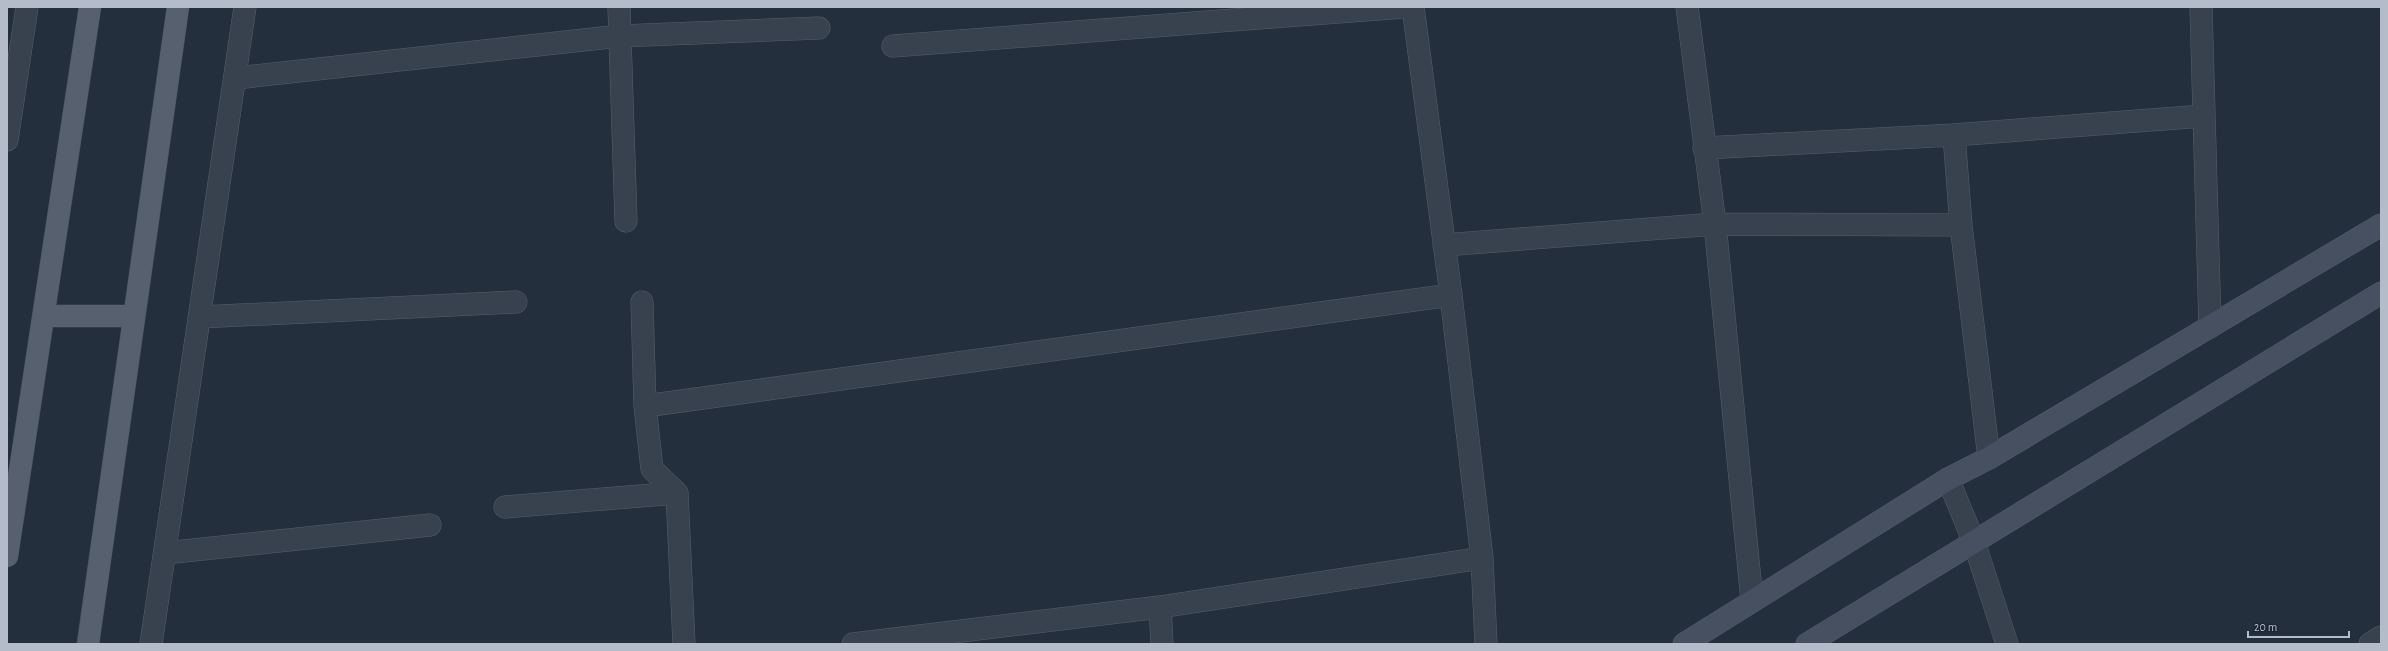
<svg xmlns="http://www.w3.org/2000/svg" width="2388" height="651" font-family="'Alegreya Sans',sans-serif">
  <rect width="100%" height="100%" fill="#242f3e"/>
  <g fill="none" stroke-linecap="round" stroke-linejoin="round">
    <g stroke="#565f6c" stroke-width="23">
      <path id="minor" d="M619,7L626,221
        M1413,7L1451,295L1482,558L1486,644
        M1687,7L1715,224L1752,601
        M2201,7L2210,327
        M893,46L1404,7
        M236,78L620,36L819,28
        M1954,135L1961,225L1989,458
        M1704,148L1954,135L2203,116
        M1444,245L1715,224L1961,225
        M642,302L645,406L652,469L677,493L684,644
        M200,317L516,302
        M645,406L1451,295
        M1948,479L1974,542L2007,644
        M505,507L677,493
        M165,553L430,525
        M1160,607L1162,644
        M853,644L1160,607L1482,558
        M2370,644L2381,637"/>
    </g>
    <g stroke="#565f6c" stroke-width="23">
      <path id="tertiary" d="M7,140L27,7
        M151,644L245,7"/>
    </g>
    <g stroke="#565f6c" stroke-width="23">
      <path id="secondary" d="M1684,644L1948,479L1989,458L2381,225
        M1807,644L2381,293"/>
    </g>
    <g stroke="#414a57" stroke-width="23">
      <path id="primary" d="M44,316H134
        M7,556L90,7
        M88,644L178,7"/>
    </g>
    <use href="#minor" stroke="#38414e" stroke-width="22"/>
    <use href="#tertiary" stroke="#38414e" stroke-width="22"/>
    <use href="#secondary" stroke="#465061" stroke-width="22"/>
    <use href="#primary" stroke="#56606e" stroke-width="22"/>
  </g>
  <rect width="2388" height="651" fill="none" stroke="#b4bcc9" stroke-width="16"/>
  <path d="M2248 631v6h101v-6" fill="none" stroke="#b4bcc9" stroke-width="2"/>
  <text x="2254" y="631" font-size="12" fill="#b4bcc9" stroke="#1d2633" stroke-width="3" paint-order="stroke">20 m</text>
</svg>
